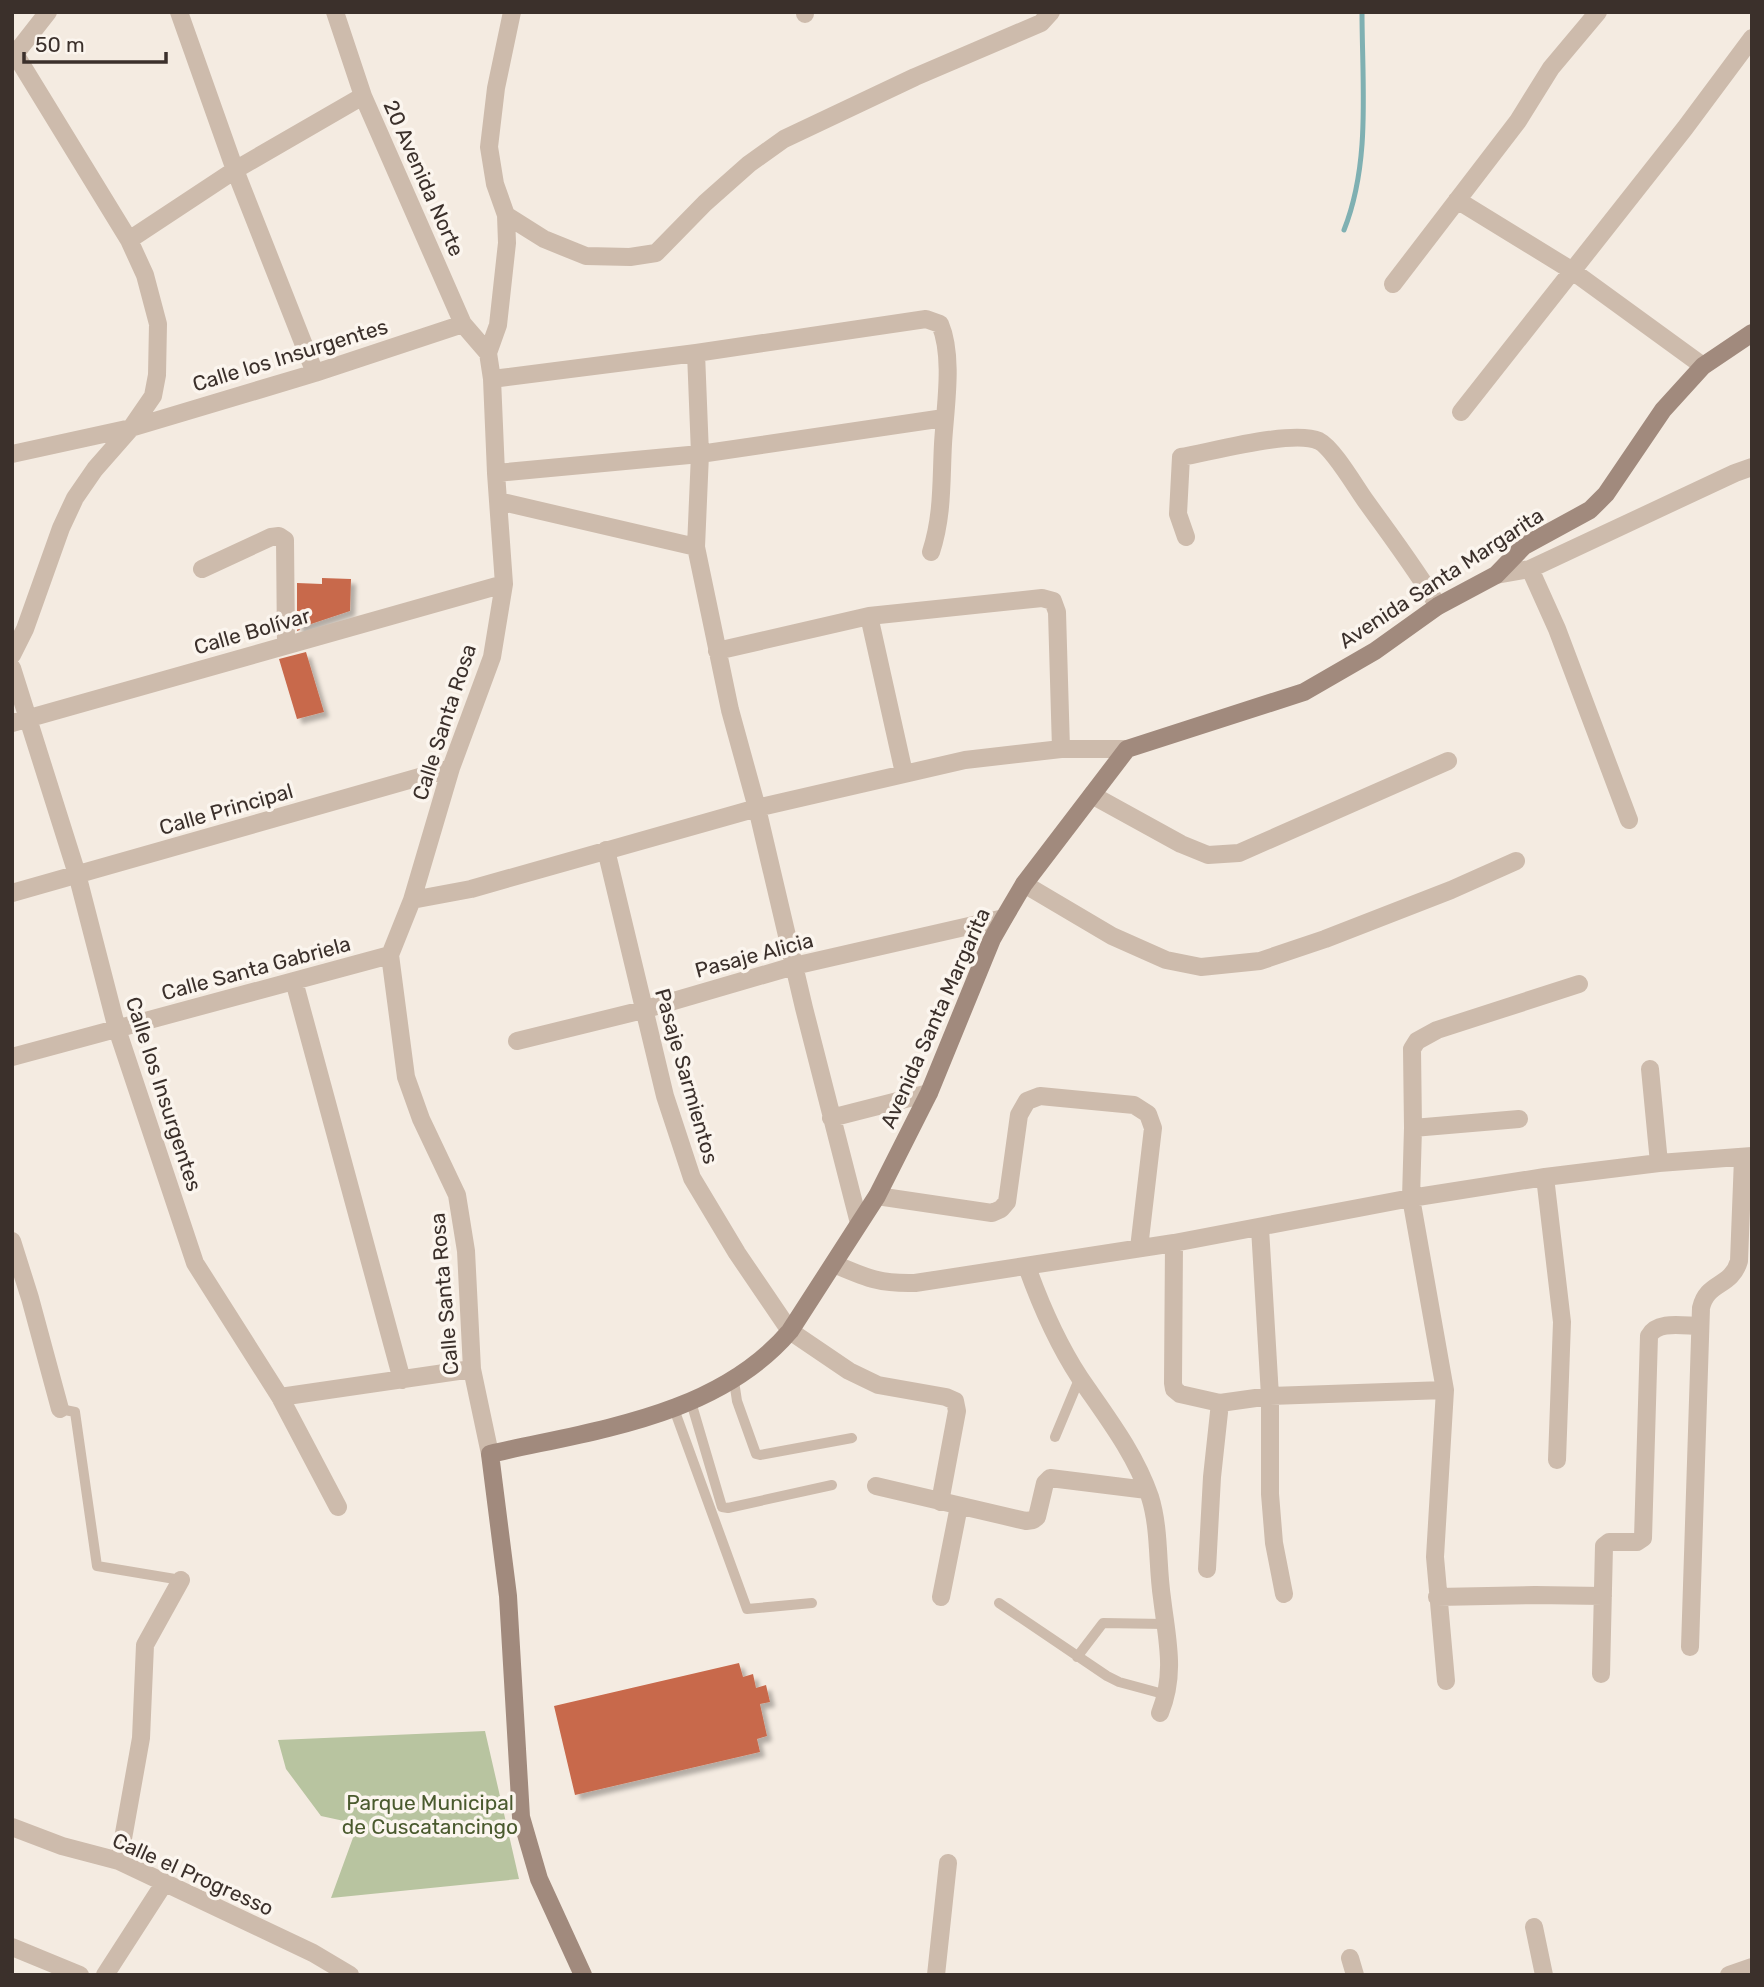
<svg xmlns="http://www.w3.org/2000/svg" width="1764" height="1987" font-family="Rubik,sans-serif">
  <defs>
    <filter id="shadow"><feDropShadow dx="5" dy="5" stdDeviation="2" flood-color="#0004"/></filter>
  </defs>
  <rect width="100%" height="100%" fill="#f4ebe1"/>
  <path fill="#b8c4a0" d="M485,1731L519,1879L331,1898L358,1824L321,1816L286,1769L278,1740Z"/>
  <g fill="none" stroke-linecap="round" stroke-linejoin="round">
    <path stroke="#7fb0b2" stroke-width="5" d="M1344,230C1371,162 1362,84 1362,12"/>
  </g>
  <path fill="#c8694b" filter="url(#shadow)" d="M322,578L351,579L350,611L299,628L300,630L297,631V583L322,584Z
    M306,652L324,712L297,719L279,659Z
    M739,1663L743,1677L753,1674L756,1688L766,1685L770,1702L760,1704L767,1736L757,1739L760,1752L575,1795L554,1706Z"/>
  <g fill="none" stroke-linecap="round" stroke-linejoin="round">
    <path stroke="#cdbbac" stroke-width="10" d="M734,1381L737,1401L756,1454L760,1455L852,1438
      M691,1402L722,1507L728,1508L832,1485
      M60,1409L75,1412L97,1566L181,1580
      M674,1409L747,1609L812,1603
      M1055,1437L1080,1377
      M999,1603L1107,1676L1119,1682L1167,1695
      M1077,1657L1103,1623L1165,1624"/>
    <path stroke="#cdbbac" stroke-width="18" d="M179,12L235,170L315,373
      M335,12L363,96L463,324L488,353
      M805,12V14
      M12,49L129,240L145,275L158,324L157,375L153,396L131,428L12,454
      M12,58L48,12
      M1457,200L1571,270L1703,366
      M506,215L544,239L586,256L630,257L656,253L705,203L749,164L784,139L915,77L1041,23L1051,12
      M129,240L235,170L363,96
      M1393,284L1518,121L1551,68L1598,12
      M696,353L700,454L696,547L730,710L757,808L804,1008L859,1223
      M492,379L696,353L926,319L940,324C954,357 945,408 943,444C941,481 943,515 931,552
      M1461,412L1685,128L1752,38
      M496,473L700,454L944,418
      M498,501L696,547
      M1186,537L1178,514L1181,457C1211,452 1293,429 1319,441C1333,448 1355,486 1365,500C1390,535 1416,569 1438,606
      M202,569L271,537L279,536L285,540L286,645
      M1530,569L1557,629L1629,820
      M1496,575L1530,569L1735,473L1752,467
      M869,616L904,773
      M717,651L869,616L1042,598L1053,601L1057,612L1061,749
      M12,655L25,629L61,528L75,498L95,469L131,428L315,373L463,324
      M12,668L77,874L117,1029L195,1263L280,1397L338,1507
      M12,723L504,584
      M1092,795L1181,844L1208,855L1239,853L1448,761
      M606,850L665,1096L692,1178L737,1253L790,1331L849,1371L878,1385L946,1397L955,1401L957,1411L940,1502
      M1024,884L1112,936L1166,960L1201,967L1260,961L1325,939L1451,890L1516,861
      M12,893L451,768
      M412,900L471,889L757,808L965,760L1061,749H1127
      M294,981L402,1380
      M517,1041L643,1010L794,966L1004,918
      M12,1057L390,955
      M1650,1069L1659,1163
      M831,1118L929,1093
      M1413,1128L1519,1119
      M1545,1177L1562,1322L1557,1460
      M877,1196L992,1213L1001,1209L1007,1202L1019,1115L1027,1101L1040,1096L1134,1105L1148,1114L1153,1128L1139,1248
      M1260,1228L1270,1396V1494L1274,1543L1284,1594
      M12,1241L30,1298L60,1409
      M1174,1243L1173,1383L1174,1389L1180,1394L1220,1403L1270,1396L1445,1390
      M834,1264C867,1278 879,1284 915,1283L1174,1243L1411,1198L1545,1177L1659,1163L1752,1156
      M1027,1267C1041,1306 1057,1343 1080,1378C1106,1416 1135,1453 1150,1497C1160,1529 1157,1565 1162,1598C1167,1640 1176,1673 1160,1713
      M280,1397L472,1369
      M490,1454L472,1369L466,1251L457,1195L421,1119L406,1077L390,955L412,900L451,768L492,657L504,584L496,473L492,379L488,353L498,325L507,243L506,215L495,184L489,147L496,88L512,12
      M876,1486L1026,1521L1033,1520L1037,1517L1045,1483L1050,1478L1147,1490
      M1207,1569L1212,1477L1220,1403
      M941,1597L959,1506
      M1437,1597L1535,1595L1603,1596
      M1690,1647L1701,1308C1707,1281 1731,1288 1739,1261L1743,1158
      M1601,1674L1604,1546L1609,1542H1637L1643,1538L1649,1336C1657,1320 1684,1326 1700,1326
      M1446,1681L1435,1557L1445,1390L1411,1198L1413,1128L1412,1049L1417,1041L1437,1030L1579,984
      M12,1827L62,1846L119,1861L313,1953L350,1975
      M119,1861L141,1738L145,1645L181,1580
      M1534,1927L1544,1975
      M12,1947L80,1975
      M1350,1958L1355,1975
      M105,1975L165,1882
      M936,1975L948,1863
      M1729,1975L1752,1967"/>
    <path stroke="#a18a7d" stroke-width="18" d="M583,1975L539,1879L521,1817L508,1596L490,1454C593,1430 717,1417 790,1331L877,1196L929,1093L992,939L1004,918L1024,884L1127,749L1304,692L1375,651L1438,606L1496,575L1524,546L1590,510L1606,494L1663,410L1703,366L1752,333"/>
  </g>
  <g text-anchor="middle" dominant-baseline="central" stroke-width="7" stroke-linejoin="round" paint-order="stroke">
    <g font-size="21" fill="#3b302b" stroke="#fbf5ee">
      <text transform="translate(424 178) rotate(66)">20 Avenida Norte</text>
      <text transform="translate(290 355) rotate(-17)">Calle los Insurgentes</text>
      <text transform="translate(1441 578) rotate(-33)">Avenida Santa Margarita</text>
      <text transform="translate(252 631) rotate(-16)">Calle Bolívar</text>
      <text transform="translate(444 722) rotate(-72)">Calle Santa Rosa</text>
      <text transform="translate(226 809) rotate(-16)">Calle Principal</text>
      <text transform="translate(754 955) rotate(-15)">Pasaje Alicia</text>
      <text transform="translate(256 968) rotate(-15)">Calle Santa Gabriela</text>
      <text transform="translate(935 1018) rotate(-66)">Avenida Santa Margarita</text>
      <text transform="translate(687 1076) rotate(74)">Pasaje Sarmientos</text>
      <text transform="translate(164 1094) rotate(72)">Calle los Insurgentes</text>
      <text transform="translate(444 1294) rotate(-95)">Calle Santa Rosa</text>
      <text transform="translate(193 1874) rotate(24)">Calle el Progresso</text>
    </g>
    <g font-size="21" fill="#4a5a2e" stroke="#fbf5ee">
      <text x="430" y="1802">Parque Municipal<tspan x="430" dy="24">de Cuscatancingo</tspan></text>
    </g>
  </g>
  <rect width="1764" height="1987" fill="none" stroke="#3b302b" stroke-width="28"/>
  <path d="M24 52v10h142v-10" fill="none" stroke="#3b302b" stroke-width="3.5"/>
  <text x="35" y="52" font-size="21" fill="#3b302b" stroke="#fbf5ee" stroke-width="5" paint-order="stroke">50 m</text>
</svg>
